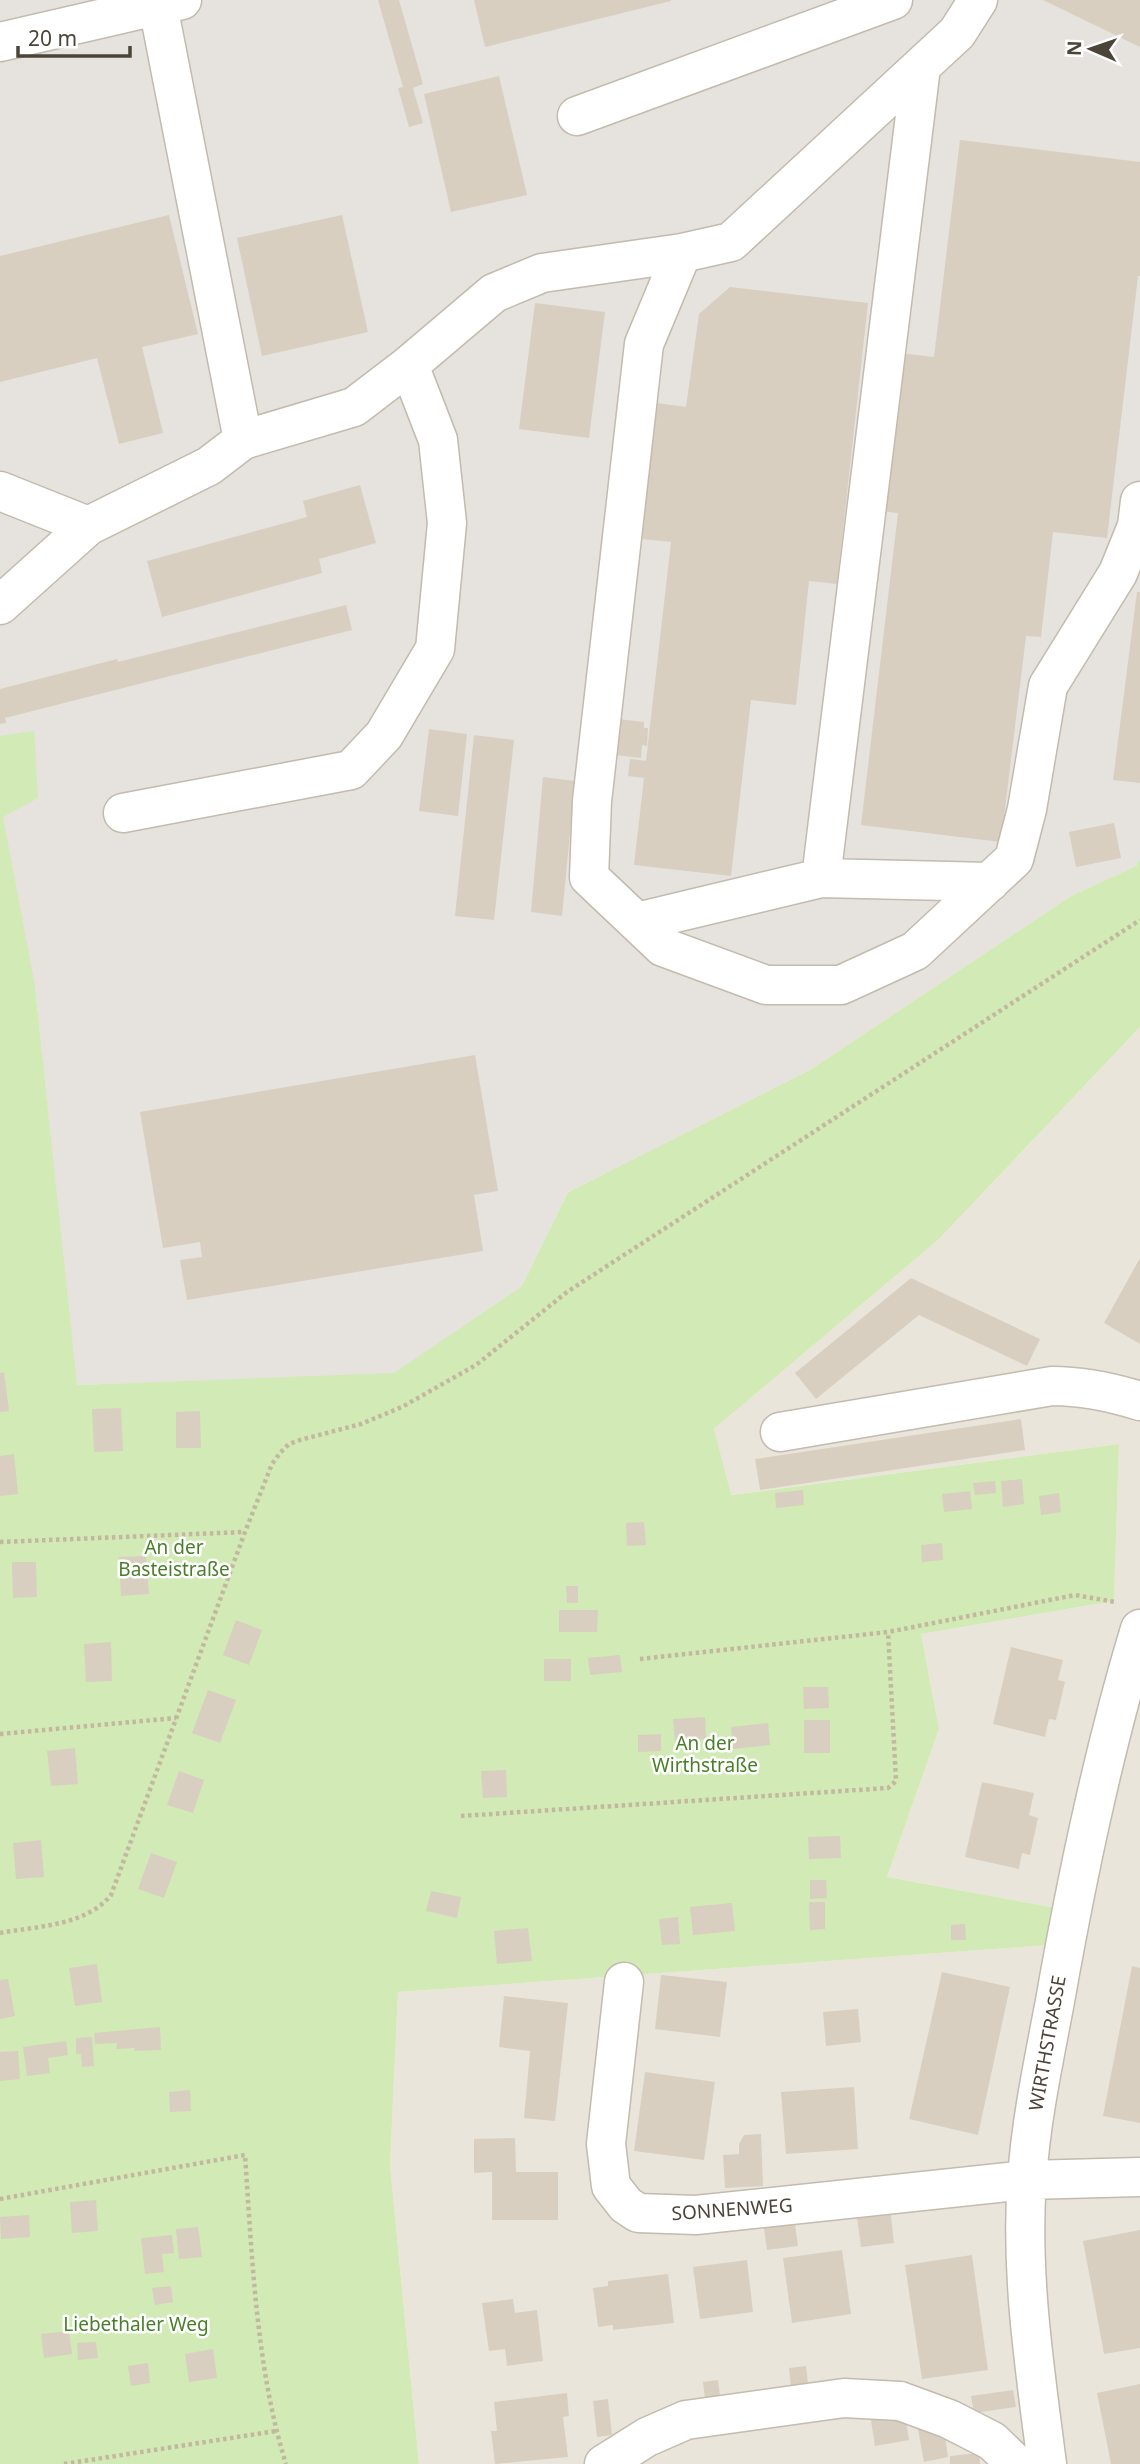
<svg xmlns="http://www.w3.org/2000/svg" width="1140" height="2464" font-family="'Noto Sans',sans-serif">
  <rect width="100%" height="100%" fill="#f6f3ec"/>
  <path fill="#eae5da" d="M1140,1027V2464H419L390,2165L398,1992L1049,1945L1056,1908L887,1877L939,1729L921,1634L1114,1601L1119,1444L730,1495L714,1429L939,1239Z"/>
  <path fill="#e6e2dd" d="M0,0H1140V859L1136,866L1071,896L810,1070L568,1192L522,1286L394,1374L76,1385L35,986L0,990Z"/>
  <path fill="#d2eab5" d="M34,731L38,798L3,817L35,986L77,1385L394,1373L522,1286L568,1192L810,1070L1071,896L1136,866L1140,859V1027L939,1239L714,1429L731,1495L1119,1444L1114,1601L921,1634L939,1729L887,1877L1056,1908L1049,1945L398,1992L390,2165L419,2464H0V736Z"/>
  <path fill="#d8cfc1" d="M378,0H399L423,84L413,88L423,123L409,127L398,88L403,87Z
    M474,0H671V1L485,47Z
    M1043,0H1140V47Z
    M499,76L527,195L451,212L424,94Z
    M960,140L1140,162V276H1138L1107,538L1053,532L1041,637L1026,636L1001,842L861,825L898,513L871,510L890,352L934,357Z
    M169,215L198,334L142,347L163,433L119,444L97,358L0,382V256Z
    M342,215L368,332L262,356L237,238Z
    M730,287L868,303L837,584L809,581L796,705L751,700L731,876L634,865L644,778L628,776L630,759L646,761L671,542L642,539L657,403L686,407L699,314Z
    M535,303L605,312L589,438L519,429Z
    M360,485L376,543L319,559L322,573L162,617L147,561L307,517L303,501Z
    M1137,592H1140V783L1113,780Z
    M346,605L352,630L5,718L6,723L0,724V689L117,659L118,662Z
    M618,719L644,722V728H648L647,746L642,745L641,758L615,755Z
    M429,729L467,734L458,816L419,811Z
    M474,735L514,740L494,920L455,916Z
    M543,777L575,781L562,916L531,912Z
    M1114,823L1121,858L1076,867L1069,832Z
    M475,1055L498,1191L474,1195L483,1251L187,1300L180,1260L202,1257L200,1242L163,1248L140,1112Z
    M1140,1258V1344L1104,1323Z
    M911,1278L1040,1339L1027,1366L919,1315L816,1399L795,1373Z
    M4,1372L9,1411L0,1412V1373Z
    M121,1408L123,1451L94,1452L92,1409Z
    M200,1411L201,1448H176V1412Z
    M1021,1419L1025,1450L760,1490L755,1459Z
    M14,1454L18,1494L0,1496V1456Z
    M1022,1479L1024,1504L1003,1507L1001,1481Z
    M995,1481L996,1493L975,1495L973,1483Z
    M803,1490L804,1505L776,1508L775,1493Z
    M970,1491L972,1509L944,1512L942,1494Z
    M1059,1493L1061,1512L1041,1515L1039,1496Z
    M644,1522L646,1545L627,1546L626,1523Z
    M942,1543L943,1560L922,1562L921,1545Z
    M146,1556L149,1594L121,1596L119,1557Z
    M12,1562H36L37,1597L13,1598Z
    M566,1586H578V1603H567Z
    M559,1610H598L597,1632H559Z
    M236,1620L262,1630L249,1665L223,1655Z
    M111,1642L112,1681L86,1682L84,1644Z
    M1011,1647L1063,1660L1058,1680L1065,1682L1056,1720L1049,1719L1045,1737L993,1724Z
    M620,1655L622,1672L590,1675L588,1658Z
    M544,1659H571V1681H544Z
    M803,1687H828L829,1708L804,1709Z
    M208,1690L236,1700L220,1743L192,1733Z
    M705,1717L706,1739L675,1741L673,1719Z
    M804,1720H830V1753H804Z
    M768,1723L770,1745L733,1749L731,1727Z
    M661,1734V1751L638,1752V1735Z
    M75,1748L78,1784L51,1786L47,1751Z
    M506,1770L507,1797L483,1798L481,1771Z
    M179,1771L204,1780L193,1813L167,1805Z
    M982,1782L1034,1793L1029,1815L1038,1818L1030,1855L1022,1853L1019,1869L965,1857Z
    M840,1836L841,1858L809,1859L808,1837Z
    M41,1840L44,1877L16,1879L13,1843Z
    M151,1853L177,1862L164,1898L138,1889Z
    M810,1880H826L827,1898L810,1899Z
    M431,1891L461,1897L457,1918L426,1911Z
    M809,1902H825V1929L810,1930Z
    M732,1903L735,1931L693,1935L690,1907Z
    M678,1917L680,1944L662,1945L659,1919Z
    M965,1924L966,1940H951V1925Z
    M528,1928L532,1961L497,1964L494,1931Z
    M97,1964L102,2002L75,2006L69,1968Z
    M1132,1966L1140,1968V2123L1103,2116Z
    M942,1972L1010,1987L978,2135L909,2119Z
    M661,1975L727,1982L720,2037L655,2029Z
    M8,1979L15,2016L0,2019V1980Z
    M504,1996L568,2003L555,2121L524,2118L530,2051L499,2047Z
    M858,2009L861,2042L826,2046L823,2012Z
    M160,2027L161,2050L134,2051L135,2048L116,2049L117,2043L95,2044L94,2033Z
    M92,2037L94,2066L82,2067L81,2054H76V2038Z
    M66,2041L68,2055L48,2058L50,2073L27,2076L23,2047Z
    M18,2051L20,2079L0,2081V2052Z
    M645,2072L715,2082L704,2160L634,2151Z
    M854,2087L858,2149L786,2154L781,2092Z
    M190,2090L191,2111L170,2112L169,2092Z
    M761,2134L763,2186L725,2188L723,2155L739,2154V2144L744,2135Z
    M515,2138L516,2172H558V2220H492V2172L474,2173V2139Z
    M96,2200L98,2231L72,2233L70,2202Z
    M890,2206L894,2243L861,2247L856,2210Z
    M29,2215L30,2237L1,2239L0,2217Z
    M794,2217L798,2246L767,2250L763,2221Z
    M198,2227L202,2257L179,2259L176,2229Z
    M1140,2230V2348L1104,2354L1083,2241Z
    M172,2235L174,2253L162,2254L164,2272L145,2274L141,2238Z
    M842,2250L851,2314L792,2323L783,2258Z
    M972,2255L988,2370L922,2379L905,2265Z
    M747,2260L753,2312L700,2319L693,2267Z
    M668,2274L674,2323L613,2330V2325L598,2327L593,2288L608,2286V2281Z
    M171,2286L173,2302L155,2305L152,2288Z
    M513,2299L515,2313L537,2310L543,2361L507,2366L505,2349L489,2351L482,2303Z
    M69,2331L72,2354L44,2358L41,2334Z
    M96,2342L98,2358L78,2360L77,2343Z
    M213,2349L217,2378L189,2382L185,2354Z
    M148,2363L150,2383L131,2386L128,2366Z
    M806,2366L808,2384L791,2387L789,2368Z
    M718,2380L720,2396L705,2399L703,2382Z
    M1140,2384V2464H1111L1097,2393Z
    M1013,2390L1016,2407L974,2413L971,2396Z
    M567,2393L569,2416L563,2417L568,2457L495,2464L491,2431H497L494,2402Z
    M608,2399L612,2435L597,2437L593,2401Z
    M869,2408L905,2413L909,2440L875,2446Z
    M916,2419L944,2430L948,2457L924,2462Z
    M979,2453L980,2464H950V2456Z"/>
  <g fill="none" stroke-linecap="round" stroke-linejoin="round">
    <g stroke="#c2bbae" stroke-width="41">
      <path id="minor" d="M158,6L243,440
        M0,42L182,0
        M577,116L893,0
        M682,253L644,344L592,801L589,877L663,947L766,985H841L915,951L1014,859L1027,809L1048,686L1118,573L1137,526L1140,501
        M0,491L88,526
        M0,605L88,526L209,466L243,440L354,407L409,365L494,293L542,273L682,253L731,242L957,33L978,0
        M123,813L351,770L384,735L435,649L447,523L438,440L409,365
        M821,878L921,67
        M637,922L821,878L990,882
        M780,1432L1052,1386C1083,1386 1111,1392 1140,1401
        M624,1982L606,2144L611,2186L626,2205L638,2213L696,2215L1027,2180L1140,2177
        M604,2464L647,2437L686,2420L844,2398L900,2401L949,2419L992,2441L1016,2464
        M1047,2464C1035,2370 1020,2275 1027,2179C1031,2119 1044,2060 1055,2001C1077,1876 1103,1751 1140,1629"/>
    </g>
    <path stroke="#c4b79f" stroke-width="4.5" stroke-dasharray="3.5 3.5" stroke-linecap="butt" d="M0,1542L244,1532
      M640,1659L888,1632L1075,1595L1115,1602
      M0,1734L176,1718
      M461,1816L888,1788L896,1781L888,1632
      M0,1933C37,1926 86,1926 111,1895L245,1532L272,1464L280,1453L289,1444L300,1440L361,1424L402,1407L476,1365L567,1292L1140,920
      M0,2199L245,2155C252,2255 256,2368 286,2464
      M64,2464L276,2431"/>
    <use href="#minor" stroke="#fff" stroke-width="38"/>
  </g>
  <g text-anchor="middle" dominant-baseline="central" stroke-width="5" stroke-linejoin="round" paint-order="stroke">
    <g font-size="19" fill="#4a7f2a" stroke="#fff">
      <text x="174" y="1547">An der<tspan x="174" dy="22">Basteistraße</tspan></text>
      <text x="705" y="1743">An der<tspan x="705" dy="22">Wirthstraße</tspan></text>
      <text x="136" y="2324">Liebethaler Weg</text>
    </g>
    <g font-size="19" fill="#4b4439" stroke="#fff">
      <text transform="translate(1047 2043) rotate(-80)">WIRTHSTRASSE</text>
      <text transform="translate(732 2209) rotate(-4)">SONNENWEG</text>
    </g>
  </g>
  <g transform="translate(1091 49) rotate(272)" stroke="#ffffff" stroke-width="5" paint-order="stroke">
  <path d="M0-5L12 26L0 18L-12 26Z" fill="#4b4439"/>
  <text y="-10" font-size="19" font-weight="bold" text-anchor="middle" fill="#4b4439">N</text>
  </g>
  <path d="M18 46v10h112v-10" fill="none" stroke="#4b4439" stroke-width="3.5"/>
  <text x="28" y="46" font-size="21" fill="#4b4439" stroke="#ffffff" stroke-width="5" paint-order="stroke">20 m</text>
</svg>
